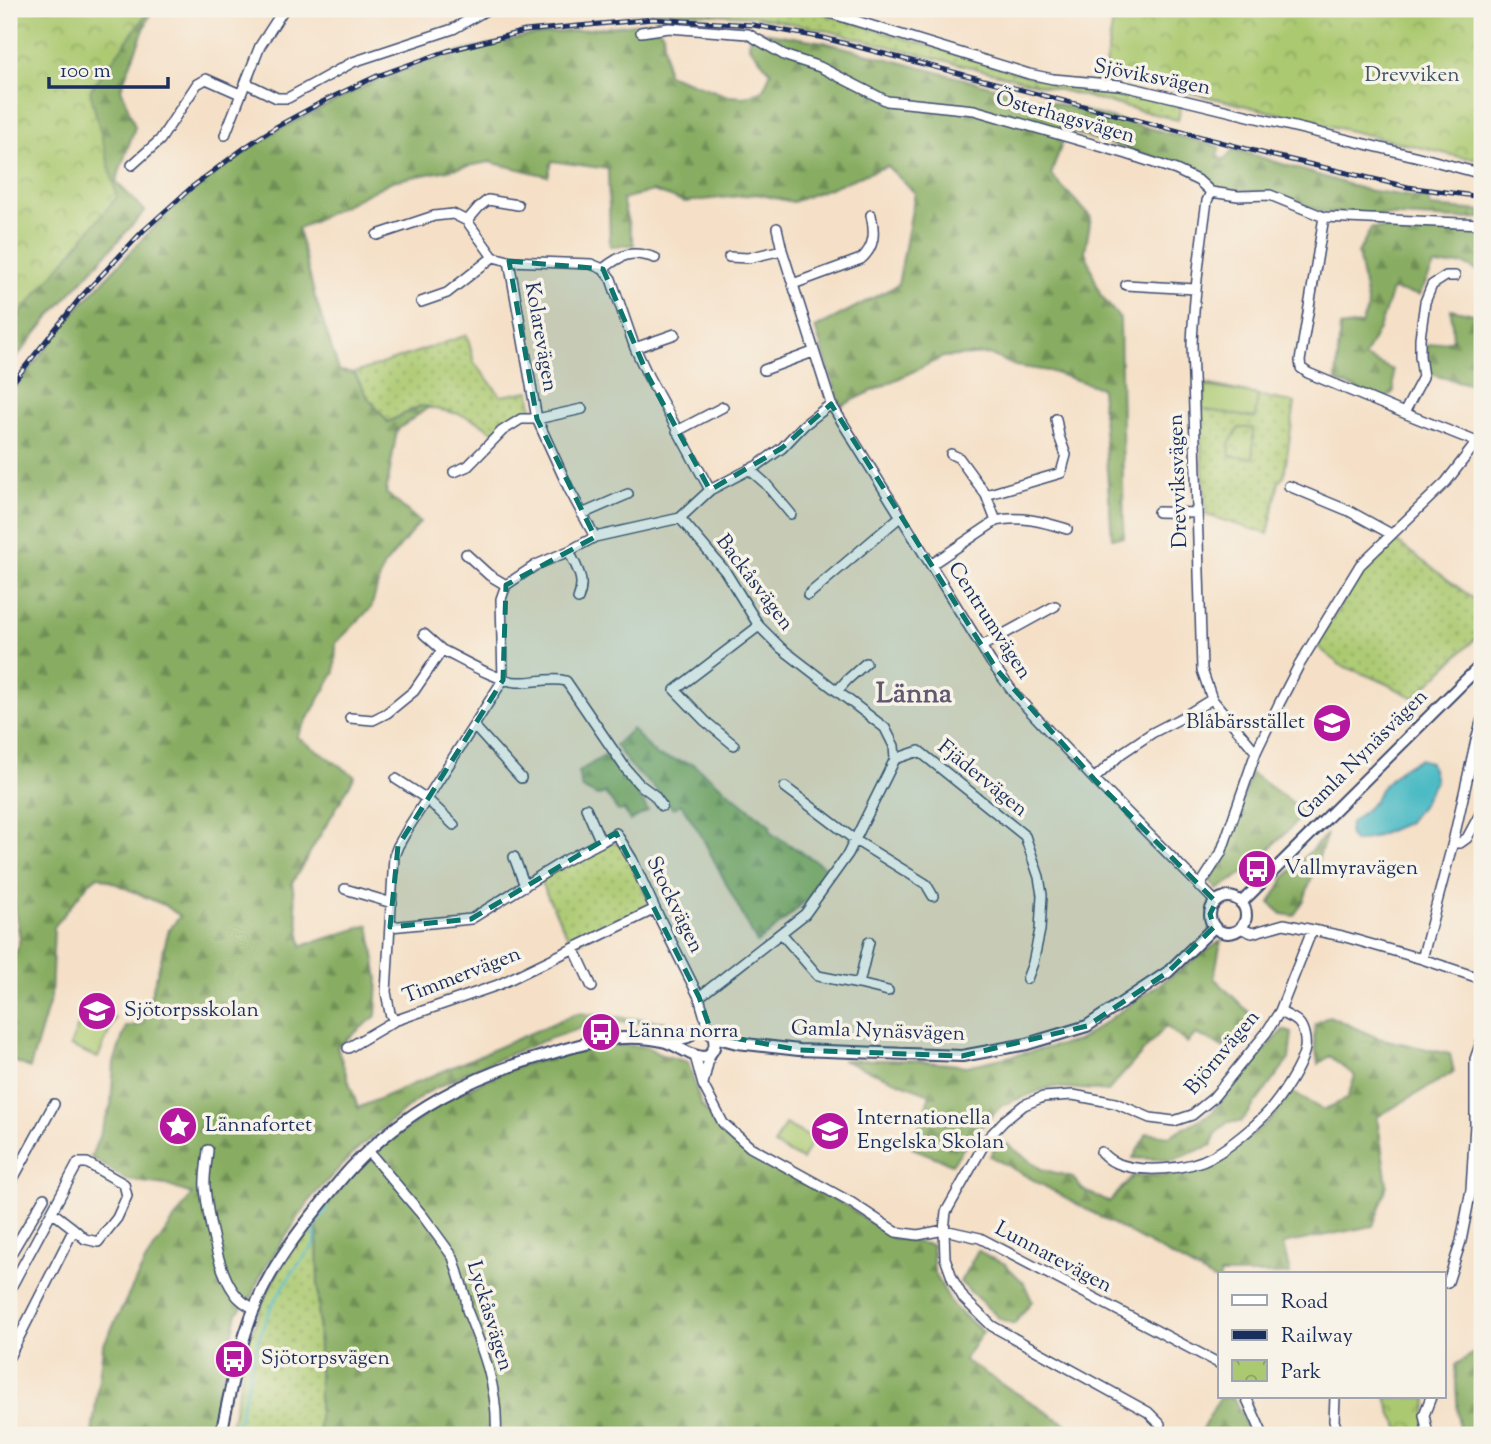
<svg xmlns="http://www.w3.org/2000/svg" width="1491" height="1444" font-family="'Sorts Mill Goudy',serif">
  <defs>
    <pattern id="grass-dots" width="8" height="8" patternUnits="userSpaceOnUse" patternTransform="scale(1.75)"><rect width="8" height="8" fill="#abc970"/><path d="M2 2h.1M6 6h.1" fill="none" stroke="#8aa45f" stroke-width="1.8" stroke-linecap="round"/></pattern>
    <pattern id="forest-firs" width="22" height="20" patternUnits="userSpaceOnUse" patternTransform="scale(1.75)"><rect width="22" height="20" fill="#88ad62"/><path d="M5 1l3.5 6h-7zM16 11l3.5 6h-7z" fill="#6e8d54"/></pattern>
    <pattern id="park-crowns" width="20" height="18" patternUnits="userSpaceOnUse" patternTransform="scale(1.75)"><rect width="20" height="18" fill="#abc970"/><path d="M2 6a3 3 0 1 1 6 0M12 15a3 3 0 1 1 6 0" fill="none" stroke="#8aa45f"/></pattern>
  </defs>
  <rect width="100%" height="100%" fill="#f7f3e8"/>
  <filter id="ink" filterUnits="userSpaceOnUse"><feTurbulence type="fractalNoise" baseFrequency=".0143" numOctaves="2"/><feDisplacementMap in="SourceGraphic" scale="14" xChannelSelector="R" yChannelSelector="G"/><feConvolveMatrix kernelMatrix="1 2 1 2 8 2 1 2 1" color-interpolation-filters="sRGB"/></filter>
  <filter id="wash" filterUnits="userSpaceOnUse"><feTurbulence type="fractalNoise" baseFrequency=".00686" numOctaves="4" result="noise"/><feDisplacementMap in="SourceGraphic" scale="28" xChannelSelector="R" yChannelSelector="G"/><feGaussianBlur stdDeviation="1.57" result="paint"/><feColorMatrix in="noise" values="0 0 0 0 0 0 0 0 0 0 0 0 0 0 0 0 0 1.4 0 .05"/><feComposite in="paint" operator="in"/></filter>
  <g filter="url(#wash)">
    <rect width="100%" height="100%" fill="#f5e0c7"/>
    <path fill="url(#grass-dots)" stroke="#637c67" stroke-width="2" d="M623,9H808L1028,76L1096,84L1182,102L1178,120L825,30L754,16L654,11L623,12Z
      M467,335L474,362L501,396L530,391L532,411L513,419L493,432L479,422L459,414L421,406L388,422L369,399L354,373Z
      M1201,383L1295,403L1284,476L1279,482L1268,534L1206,515L1199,411Z
      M1393,539L1482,605V632L1414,698L1379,680L1340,665L1316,645L1364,568Z
      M610,841L624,847L652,908L572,945L540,881Z
      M317,1216L319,1357V1435H229C236,1403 242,1371 250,1340C262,1295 288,1252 317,1216Z"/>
    <path fill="url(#forest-firs)" stroke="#526e60" stroke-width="2" d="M9,9H152L121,88L135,127L116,182L145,211L52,314L9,366Z
      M652,22L663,33L667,74L728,96L745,97L763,90L771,72L749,46L750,30L824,42L1220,147L1217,156L1224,160L1234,149L1366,190L1428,199L1431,207L1482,211V218L1456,219L1323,212L1268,192L1220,189L1206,182L1192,171L1173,163L1060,129L1061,146L1051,175L1091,217L1085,251L1100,294L1120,319L1124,537L1112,538L1101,388L1049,371L1015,366L989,354L943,357L841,406L815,328L898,285L915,193L887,166L793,202L757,194L685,202L653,191L622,199L634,245L610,246L608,169L552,161L548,176L489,162L392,181L298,229L315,297L339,371L354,373L369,399L388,422L420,406L429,407L397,430L386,493L420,522L383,567L371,608L336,643L335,672L297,737L355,776L292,883L302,946L369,925L378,979L376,1016L337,1047L358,1108L577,1013L667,1022L596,1023L548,1039L476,1068L424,1094L355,1151L312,1197L261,1274L253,1295L237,1313L210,1435H92L103,1346L146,1260L192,1194L166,1185L127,1180L91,1157L111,1105L114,1063L126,1027L143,1024L169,930L180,916L164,905L98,876L89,883L54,927L51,997L30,1068L9,1059V960L16,953L20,938L9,878V395L79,307L168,212L222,168L279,129L379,79L448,55L526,36Z
      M1371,228L1460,230L1482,228V273L1464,264L1434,266L1419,295L1392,290L1379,329L1364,357L1393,370L1394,391L1384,401L1336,381L1340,327L1361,324L1368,308L1358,253Z
      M1451,309L1482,316V386L1480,387L1429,374L1427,345L1453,340Z
      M632,729L657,756L693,764L770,825L771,833L828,869L811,895L785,920L757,943L701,835L681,804L673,809L656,789L634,770L615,745Z
      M609,753L631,783L648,811L630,821L624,810L618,811L605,793L597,796L582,788L578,772Z
      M1251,773L1306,812L1250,869L1217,890L1210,881L1224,856Z
      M1327,834L1304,900L1294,916L1282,914L1270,903L1285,877Z
      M1221,941L1214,978L1258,1021L1231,1051L1196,1034L1187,1043L1166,1026L1108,1091L1050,1087L1002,1105L971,1138L952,1164L912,1148L930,1094L842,1060H910L967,1066L1078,1041Z
      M1329,1016L1378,1038L1450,1054L1454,1072L1377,1117L1387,1184L1384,1196L1373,1226L1283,1244L1290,1274H1220V1283L990,1156L1000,1139L1041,1169L1072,1177L1083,1190L1109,1202L1133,1176L1171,1175L1208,1164L1246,1140L1273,1117L1290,1091L1323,1110L1347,1099L1355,1076L1330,1056L1318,1064L1314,1038L1315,1024Z
      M1283,1030L1292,1033L1289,1059L1241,1122H1228L1216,1133L1212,1145L1173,1160L1133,1158L1147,1133L1169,1136L1212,1113L1245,1072Z
      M624,1045L647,1047L659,1054L688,1062L701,1105L734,1143L845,1205L893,1238L932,1245L934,1272L953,1306L983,1332L964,1360L1083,1435H319V1357L317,1217L357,1170L380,1149L442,1102L491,1077L522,1065L594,1048Z
      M978,1250L988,1257L1004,1263L1024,1283L1032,1301L1014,1324L1000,1319L960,1282Z
      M1482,1348V1435H1459L1455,1365Z
      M1220,1397H1233L1242,1416L1249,1435H1199Z"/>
    <path fill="url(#park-crowns)" stroke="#637c67" stroke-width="2" d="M9,9H150L90,91L117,197L9,328Z
      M1115,9H1482V159L1460,157L1104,72Z
      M1239,428H1253V458L1230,456L1229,444Z
      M1386,1397H1427L1425,1435H1403L1392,1415Z"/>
    <path fill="#abc970" stroke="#637c67" stroke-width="2" d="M1206,386L1258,395L1255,418L1202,409Z
      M86,1006L115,1018L98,1058L70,1046Z
      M785,1124L813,1139L802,1160L774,1145Z"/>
    <path fill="#4dbbc5" stroke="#347592" stroke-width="2" d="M1419,759L1430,762L1435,781L1421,806L1407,823L1372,838L1354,842L1349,836L1350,824L1374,802L1380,789L1402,768Z"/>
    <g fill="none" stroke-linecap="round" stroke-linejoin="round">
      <path stroke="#4dbbc5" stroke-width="2.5" d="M235,1435L258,1340L271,1307L292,1273L315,1243V1225L327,1209"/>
    </g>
  </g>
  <g filter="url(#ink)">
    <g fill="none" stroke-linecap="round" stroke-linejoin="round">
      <g stroke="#3c4a6e" stroke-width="12">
        <path id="minor" d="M817,9L1029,74L1053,79L1119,85L1162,95L1427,159L1482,174
          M641,32L669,28L748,34L786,56L820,67L887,101L974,110L1127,154L1176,170L1199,181L1211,192L1238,196L1270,195L1324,217L1482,224
          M246,83L277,98H288L353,62L453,29L488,9
          M225,135L260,46L284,9
          M132,165L160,140L197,84L206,79L240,94
          M1211,192L1207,201C1200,249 1194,295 1192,344L1202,670L1212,699L1256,752
          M1324,217L1300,361L1301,368L1308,373L1404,413L1423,377L1420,356V338L1425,302L1432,285L1446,276H1455
          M467,221L479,207L488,200L518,205
          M777,228L782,250L831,404L991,662L1016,696L1094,779L1216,902
          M377,235L434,216L453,214L467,221L493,257L509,261L591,264L603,269L611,279L635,348L648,376L710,490
          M729,257L748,258L782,250
          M509,261L537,419L569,489L595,537
          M603,269C622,254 631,250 655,258
          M793,284L861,259C875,247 875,232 871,215
          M1126,285L1195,289
          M421,302L447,293L493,257
          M635,348L675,334
          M764,370L813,352
          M1404,413L1477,442
          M677,431L723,407
          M951,454L959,458L986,495L1061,473L1066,455L1059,436L1056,419
          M749,469L765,483L791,514
          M454,472L468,466L502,431L521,419H537L582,409
          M1289,486L1349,511L1391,534
          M986,495L996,521C1020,515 1044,522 1067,529
          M1158,512L1197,513
          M582,514L628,494
          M680,518L725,571L759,626L781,648L885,728L894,746L895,759L848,854L805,914L699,997
          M569,551C577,569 586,579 578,599
          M466,554L489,575L506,585
          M932,564L996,521
          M808,595L901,516
          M982,646L1055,606
          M442,650C461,659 497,681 517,682C534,683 550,677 566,681L626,769L639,784L654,795L662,806
          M838,690L847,680L866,663
          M350,718L373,720L387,713L414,691L442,650L424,634
          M474,726L521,778
          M734,745L705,721L675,690L759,626
          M895,759L919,751L1025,836L1039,877L1042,895L1040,930L1033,963L1027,979
          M396,779L427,799L454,825
          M1094,779L1122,753L1152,733L1183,717L1212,699
          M785,787L855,840L926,884L933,896
          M586,808L601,842
          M1453,842L1460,843L1467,838L1482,810
          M514,857L525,886
          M1199,887L1221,853L1256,752L1279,704L1298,667L1360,565L1446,482L1477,442L1482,439
          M345,889L392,903
          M390,927L471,919L564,861L601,842L616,833L632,859L655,909L699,997L709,1031
          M1240,928L1252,933L1284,924L1342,936L1422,959L1482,979
          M781,933L818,976L859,984L869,942
          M574,948L592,987
          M1422,959L1453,842L1476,740L1482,719
          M859,984L888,991
          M394,1021L390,1013L386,992L394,856L398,846L410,825L503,680L501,599L506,585L536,565L569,551L595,537L680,518L710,490L758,465L782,448L804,425L831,404
          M348,1048L394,1021L498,985L655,909
          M695,1056L703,1085L723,1123L750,1147L852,1203L896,1232L918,1235L944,1230L980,1238L1220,1364
          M703,1084L710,1055
          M208,1150C207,1162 204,1176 205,1188C208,1216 217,1269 234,1292C239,1300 246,1304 255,1309
          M368,1151L423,1216L453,1257L466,1299L467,1310C483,1350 499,1391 496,1435
          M1101,1152C1105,1156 1109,1160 1114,1162C1140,1174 1188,1170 1213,1156C1231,1146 1254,1127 1268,1112C1280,1099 1302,1066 1305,1048C1306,1040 1304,1028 1298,1022C1294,1018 1285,1015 1280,1011
          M9,1186L54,1104
          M9,1257L44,1198
          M1444,1283L1448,1282L1461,1241L1471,1190L1475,1124V1059L1482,1039
          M9,1291L78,1163H87L124,1184L127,1196L117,1218L98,1242L85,1239L74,1229L52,1212
          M9,1357L74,1229
          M1246,1397L1263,1435
          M1335,1397L1334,1421L1339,1435
          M1160,1424L1148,1412L992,1326L964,1299L953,1280L945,1258L944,1230L946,1212L987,1139L1004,1121L1024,1105L1043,1097L1073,1095L1115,1103L1150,1118L1174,1121L1192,1115L1213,1098L1266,1033L1280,1011L1312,930
          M1428,1435L1424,1415L1431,1397"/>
      </g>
      <g stroke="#3c4a6e" stroke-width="14">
        <path id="tertiary" d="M1210 915a18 18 0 1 1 36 0a18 18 0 1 1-36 0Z
          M1241,903L1482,664
          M666,1042L688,1037L696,1030L701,1029L709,1031L722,1039L737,1043L799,1050L962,1056L1027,1044L1087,1026L1168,972L1214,927
          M221,1435C230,1390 239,1345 257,1302C271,1268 294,1237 317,1209C328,1195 339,1181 351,1168C405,1110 471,1076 546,1055C565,1049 584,1043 603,1040C623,1037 647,1037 666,1042C679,1046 692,1058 705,1057C715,1052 717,1044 712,1034"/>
      </g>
      <use href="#minor" stroke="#fff" stroke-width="9"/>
      <use href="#tertiary" stroke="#fff" stroke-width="10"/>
      <g stroke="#1b2f5e" stroke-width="5">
        <path id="rail" d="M9,387L80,298L143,231L192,187L247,146L276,127L326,100L377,76L447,51L525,31L653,19L753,25L824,38L1270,155L1408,187L1482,197"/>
      </g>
      <use href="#rail" stroke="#f7f3e8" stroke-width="2.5" stroke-dasharray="8" stroke-linecap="butt"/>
    </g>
  </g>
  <path fill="#0f766e" fill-opacity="0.2" stroke="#0f766e" stroke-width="5" stroke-dasharray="14 9" stroke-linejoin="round" d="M509,261L603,269L648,376L710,490L782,448L831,404L997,670L1094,779L1216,902L1210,914L1214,927L1168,972L1087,1026L962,1056L799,1050L712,1034L699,997L616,833L471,919L390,927L398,846L503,680L506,585L595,537L537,419Z"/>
  <defs>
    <g id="school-disc" transform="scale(2.0125)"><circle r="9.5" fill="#b5179e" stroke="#f7f3e8"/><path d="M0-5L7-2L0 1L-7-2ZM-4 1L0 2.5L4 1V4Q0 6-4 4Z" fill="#fff"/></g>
    <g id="bus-disc" transform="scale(2.0125)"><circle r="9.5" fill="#b5179e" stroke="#f7f3e8"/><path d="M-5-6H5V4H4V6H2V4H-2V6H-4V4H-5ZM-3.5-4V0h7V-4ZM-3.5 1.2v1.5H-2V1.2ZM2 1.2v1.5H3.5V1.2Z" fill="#fff"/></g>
    <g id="sight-disc" transform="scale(2.0125)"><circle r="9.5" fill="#b5179e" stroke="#f7f3e8"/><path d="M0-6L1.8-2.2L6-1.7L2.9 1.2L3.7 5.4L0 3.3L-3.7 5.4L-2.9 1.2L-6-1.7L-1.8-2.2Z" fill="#fff"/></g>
  </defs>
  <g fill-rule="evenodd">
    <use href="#school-disc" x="1332" y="723"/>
    <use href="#bus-disc" x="1257" y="869"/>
    <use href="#school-disc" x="97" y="1011"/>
    <use href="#bus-disc" x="601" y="1032"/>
    <use href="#sight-disc" x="178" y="1126"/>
    <use href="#school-disc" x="830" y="1131"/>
    <use href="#bus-disc" x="234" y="1359"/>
  </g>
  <g text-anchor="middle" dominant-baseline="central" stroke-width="7" stroke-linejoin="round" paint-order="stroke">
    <g font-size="21" fill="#3f5662" stroke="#f7f3e8">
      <text x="1412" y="76">Drevviken</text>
    </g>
    <g font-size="21" fill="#1b2f5e" stroke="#f7f3e8">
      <text transform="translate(1152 78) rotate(11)">Sjöviksvägen</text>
      <text transform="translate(1065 118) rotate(16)">Österhagsvägen</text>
      <text transform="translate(540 337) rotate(80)">Kolarevägen</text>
      <text transform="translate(1179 481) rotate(-92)">Drevviksvägen</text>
      <text transform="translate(754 583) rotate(53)">Backåsvägen</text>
      <text transform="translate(989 621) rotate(57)">Centrumvägen</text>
      <text transform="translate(1363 755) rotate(-45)">Gamla Nynäsvägen</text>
      <text transform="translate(982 779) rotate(39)">Fjädervägen</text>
      <text transform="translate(674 905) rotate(64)">Stockvägen</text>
      <text transform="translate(462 976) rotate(-21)">Timmervägen</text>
      <text transform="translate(878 1032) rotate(2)">Gamla Nynäsvägen</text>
      <text transform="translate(1223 1053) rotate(-50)">Björnvägen</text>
      <text transform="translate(1053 1258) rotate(28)">Lunnarevägen</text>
      <text transform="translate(489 1316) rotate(73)">Lyckåsvägen</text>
    </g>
    <g font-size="21" fill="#1b2f5e" stroke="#f7f3e8" text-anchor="start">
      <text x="1305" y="723" text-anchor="end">Blåbärsstället</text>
      <text x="1284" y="869">Vallmyravägen</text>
      <text x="124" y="1011">Sjötorpsskolan</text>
      <text x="628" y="1032">Länna norra</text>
      <text x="857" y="1119">Internationella<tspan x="857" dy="24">Engelska Skolan</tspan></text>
      <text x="205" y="1126">Lännafortet</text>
      <text x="261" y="1359">Sjötorpsvägen</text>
    </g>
    <g font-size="28" font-weight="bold" fill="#615971" stroke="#f7f3e8">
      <text x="914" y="695">Länna</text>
    </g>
  </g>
  <rect width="1491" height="1444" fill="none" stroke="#f7f3e8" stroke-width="35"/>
  <rect x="1218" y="1272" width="228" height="126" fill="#f7f3e8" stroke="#9fa5b1" stroke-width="2"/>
  <rect x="1232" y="1295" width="35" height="10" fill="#ffffff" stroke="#9fa5b1" stroke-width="2"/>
  <text x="1281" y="1308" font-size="21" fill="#1b2f5e">Road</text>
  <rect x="1232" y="1330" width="35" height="10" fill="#1b2f5e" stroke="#9fa5b1" stroke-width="2"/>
  <text x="1281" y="1342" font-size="21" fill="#1b2f5e">Railway</text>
  <rect x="1232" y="1360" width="35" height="21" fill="url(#park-crowns)" stroke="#9fa5b1" stroke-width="2"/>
  <text x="1281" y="1378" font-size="21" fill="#1b2f5e">Park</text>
  <path d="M49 77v10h119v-10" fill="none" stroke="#1b2f5e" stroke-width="3.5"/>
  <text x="60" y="77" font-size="21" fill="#1b2f5e" stroke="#f7f3e8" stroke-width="5" paint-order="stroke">100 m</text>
</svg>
